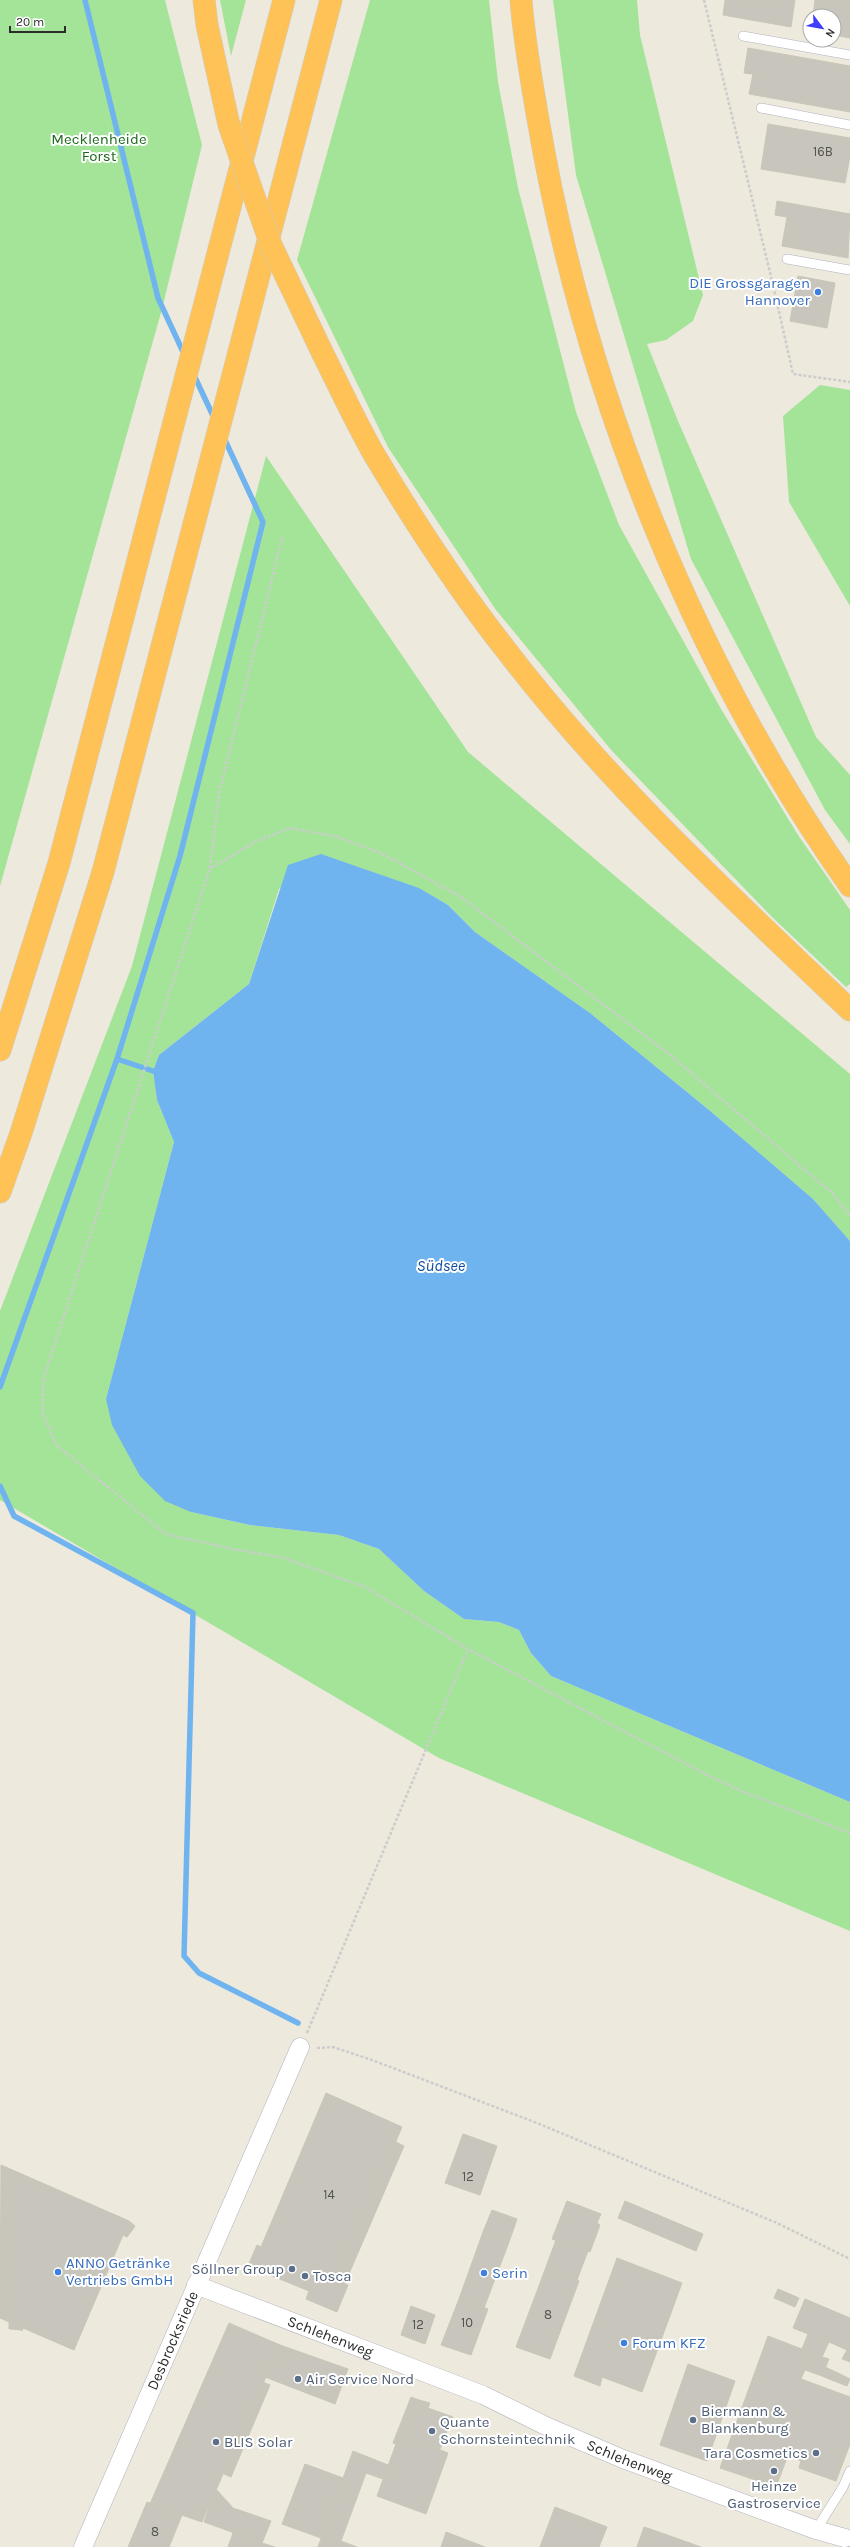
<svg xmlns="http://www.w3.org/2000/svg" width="850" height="2547" font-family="Karla,sans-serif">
  <rect width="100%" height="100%" fill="#ede9dd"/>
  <path fill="#a3e499" d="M0,0H165L202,145L162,309L0,886Z
    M220,0H246L231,56Z
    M370,0H489L498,82L518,188L576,412L619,525L721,709L798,835L850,910V984L846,987L771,916L612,751L496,610L388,447L297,260Z
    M553,0H637L640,35L703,295L693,321L666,340L647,344L678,421L816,737L850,775V844L825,810L691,559L576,175Z
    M820,385L850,390V606L789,502L783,416Z
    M266,456L468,752L850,1074V1241L813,1199L709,1110L590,1013L475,932L448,905L418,888L320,854L279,889L249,984L159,1055L153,1071L157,1100L174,1142L106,1399L191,1512L250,1525L339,1535L379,1549L424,1591L464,1619L499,1622L519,1630L531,1653L551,1676L850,1802V1931L439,1758L0,1500V1311L132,966Z"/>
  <path fill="#6fb3ef" d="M321,854L419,888L448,905L475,932L590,1013L709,1110L813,1199L850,1241V1802L551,1676L531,1653L519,1630L499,1622L464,1619L424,1591L379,1549L339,1535L250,1525L191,1512L165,1501L140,1476L112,1425L106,1399L174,1142L157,1100L153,1071L159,1055L249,984L288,865Z"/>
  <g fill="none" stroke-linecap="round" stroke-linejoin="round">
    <path stroke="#6fb3ef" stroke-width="5.5" d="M85,0L158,298L184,354
      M193,373L214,418
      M153,1071L117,1059L180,856L263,522L224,438
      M0,1387L117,1059
      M0,1486L14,1516L193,1613L184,1956L199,1973L298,2023"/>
  </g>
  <path fill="#c8c6bc" stroke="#c8c6b6" d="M725,0H795L791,27L723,15Z
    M815,0H850V38L834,35V16H813Z
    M748,48L850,66V112L749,94L753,74L744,73Z
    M768,124L850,138V156L845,183L761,169Z
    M777,201L850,214L848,258L782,246L787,217L775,215Z
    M798,276L835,283L827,328L790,321Z
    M326,2093L402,2127L337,2280L348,2285L337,2312L306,2299L309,2291L248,2266L257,2245L261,2247Z
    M463,2134L497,2146L480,2195L445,2183Z
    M396,2142L404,2146L345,2283L337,2280Z
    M1,2165L129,2221L135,2226L127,2237L123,2235L74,2350L23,2328L22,2331L21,2328L9,2329V2322L0,2318Z
    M567,2201L601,2214L597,2223L600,2225L590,2252L552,2239Z
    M625,2201L703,2234L696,2251L618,2218Z
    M492,2210L517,2219L509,2242L483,2232Z
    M133,2227L134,2228L127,2236V2235Z
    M483,2232L509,2242L484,2308L459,2299Z
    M556,2240L588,2251L577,2280L546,2267Z
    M617,2258L682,2283L642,2392L602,2377L600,2386L574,2376Z
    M546,2267L579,2281L550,2359L516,2347Z
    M778,2289L799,2298L795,2307L774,2298Z
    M459,2299L488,2309L471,2355L441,2345Z
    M805,2299L850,2318V2362L842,2359L847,2350L829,2342L822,2357L829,2359L822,2376L805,2370L812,2353L802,2349L808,2334L793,2328Z
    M411,2306L435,2315L425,2344L401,2335Z
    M229,2323L280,2345L202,2522L150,2504Z
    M11,2327L21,2328V2330L11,2329Z
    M768,2336L812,2353L801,2379L850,2397V2444L836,2481L799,2468L801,2461L788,2455L776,2487L720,2468Z
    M280,2345L348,2369L335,2404L265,2377Z
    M688,2364L735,2381L707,2461L660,2445Z
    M825,2367L838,2373L834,2381L822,2376Z
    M838,2373L850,2379L847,2386L834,2381Z
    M263,2382L270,2385L231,2477L224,2474Z
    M411,2397L419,2400L411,2423L414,2424L406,2448L393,2443Z
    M419,2400L430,2403L428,2408L453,2417L440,2449L409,2438L414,2424L411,2423Z
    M410,2438L448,2453L426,2514L377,2496L396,2444L406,2448Z
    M353,2451L388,2465L383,2479L366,2473L341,2541L357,2547H318Z
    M305,2464L343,2478L321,2538L282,2524Z
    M216,2489L233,2508L271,2521L262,2543L204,2522Z
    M147,2502L182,2515L169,2547H128Z
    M555,2507L607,2527L599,2547H540Z
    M644,2527L656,2531L701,2547H637Z
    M446,2532L485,2547H441Z
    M233,2533L262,2543L275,2547H228Z"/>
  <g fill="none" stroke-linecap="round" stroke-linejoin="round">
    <g stroke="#b1b1bf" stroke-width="10">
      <path id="service" d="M743,36L850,55
        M761,108L850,125
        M787,259L850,270
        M816,2530L843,2487L850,2471"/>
    </g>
    <g stroke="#b1b1bf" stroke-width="19">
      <g id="minor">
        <path id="s1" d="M196,2285L483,2395L548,2427L623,2459L816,2530L845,2538"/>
        <path id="s2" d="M83,2547L300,2047"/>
      </g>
    </g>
    <g stroke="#ccc" stroke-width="23">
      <path id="motorway" d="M204,0L207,25
        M521,0C524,40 531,79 538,119C584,390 692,661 850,886
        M323,354C340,388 356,423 375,456C415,523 458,589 506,650C607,782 730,896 850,1010
        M0,1050L59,863L284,0
        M0,1192L21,1133L103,872L331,0"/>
    </g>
    <path stroke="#ccc" stroke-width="2.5" stroke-dasharray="3 2" stroke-linecap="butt" d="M704,0L773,285L793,374L850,382
      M282,538L219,794L210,868L44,1377L42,1412L57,1446L166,1534L232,1549L281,1557L365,1587L468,1649L705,1774L741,1791L850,1833
      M211,868L255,842L290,828L338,837L381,853L461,897L670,1055L833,1194L850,1216
      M307,2033L468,1649
      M317,2048L333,2047L372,2060L537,2123L777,2223L850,2259"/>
    <use href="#service" stroke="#fff" stroke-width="9"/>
    <use href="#minor" stroke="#fff" stroke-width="18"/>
    <use href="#motorway" stroke="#ffc256" stroke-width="22"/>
    <g stroke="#ccc" stroke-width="23" stroke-linecap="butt">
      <path id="motorway-bridge" d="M207,25L229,125L271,245L323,354"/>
    </g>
    <use href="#motorway-bridge" stroke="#ffc256" stroke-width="22"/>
  </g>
  <g fill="#3f7fe0" stroke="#fff" stroke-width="1.5">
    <circle cx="818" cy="292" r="4"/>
    <circle cx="58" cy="2272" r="4"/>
    <circle cx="484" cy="2273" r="4"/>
    <circle cx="624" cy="2343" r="4"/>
  </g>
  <g fill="#5c6f8a" stroke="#fff" stroke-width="1.5">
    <circle cx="292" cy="2269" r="4"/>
    <circle cx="305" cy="2276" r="4"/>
    <circle cx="298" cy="2379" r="4"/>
    <circle cx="693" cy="2420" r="4"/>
    <circle cx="432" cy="2431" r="4"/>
    <circle cx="216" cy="2442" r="4"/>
    <circle cx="816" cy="2453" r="4"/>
    <circle cx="774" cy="2471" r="4"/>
  </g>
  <g text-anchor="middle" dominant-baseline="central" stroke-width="4" stroke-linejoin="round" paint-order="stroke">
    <g font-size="13" fill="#52524f">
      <text x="823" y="151">16B</text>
      <text x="468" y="2176">12</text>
      <text x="329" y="2194">14</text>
      <text x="548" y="2314">8</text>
      <text x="467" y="2322">10</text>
      <text x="418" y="2324">12</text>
      <text x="155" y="2531">8</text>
    </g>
    <g font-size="15" fill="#1a691a" stroke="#fff">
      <text x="99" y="139">Mecklenheide<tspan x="99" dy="17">Forst</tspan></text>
    </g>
    <g font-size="15" fill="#366cbe" stroke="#fff" text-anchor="start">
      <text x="810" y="283" text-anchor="end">DIE Grossgaragen<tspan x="810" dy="17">Hannover</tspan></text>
      <text x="66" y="2263">ANNO Getränke<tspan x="66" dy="17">Vertriebs GmbH</tspan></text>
      <text x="492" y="2273">Serin</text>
      <text x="632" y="2343">Forum KFZ</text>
    </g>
    <g font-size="15" fill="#4e5e75" stroke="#fff" text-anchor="start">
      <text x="284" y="2269" text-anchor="end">Söllner Group</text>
      <text x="313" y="2276">Tosca</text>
      <text x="306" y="2379">Air Service Nord</text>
      <text x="701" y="2411">Biermann &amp;<tspan x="701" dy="17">Blankenburg</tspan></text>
      <text x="440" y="2422">Quante<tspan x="440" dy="17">Schornsteintechnik</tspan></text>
      <text x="224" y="2442">BLIS Solar</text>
      <text x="808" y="2453" text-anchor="end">Tara Cosmetics</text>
      <text x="774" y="2486" text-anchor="middle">Heinze<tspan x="774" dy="17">Gastroservice</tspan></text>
    </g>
    <g font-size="15" fill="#2b2b2b" stroke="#fff">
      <text stroke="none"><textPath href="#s1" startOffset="144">Schlehenweg</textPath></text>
      <text stroke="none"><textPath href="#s2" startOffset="225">Desbrocksriede</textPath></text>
      <text stroke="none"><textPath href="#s1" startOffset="468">Schlehenweg</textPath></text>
    </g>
    <g font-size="16" font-style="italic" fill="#0d4d9d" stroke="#fff">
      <text x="441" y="1265">Südsee</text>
    </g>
  </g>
  <g transform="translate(822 28) rotate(122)"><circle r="19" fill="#ffffff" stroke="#aaaaaa"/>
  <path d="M0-3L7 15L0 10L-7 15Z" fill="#403cfb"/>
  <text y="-6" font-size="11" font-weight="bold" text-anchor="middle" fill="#2b2b2b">N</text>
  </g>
  <path d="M10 26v6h55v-6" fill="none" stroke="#2b2b2b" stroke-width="2"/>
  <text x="16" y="26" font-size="12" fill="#2b2b2b" stroke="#ffffff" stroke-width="3" paint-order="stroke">20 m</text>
</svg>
